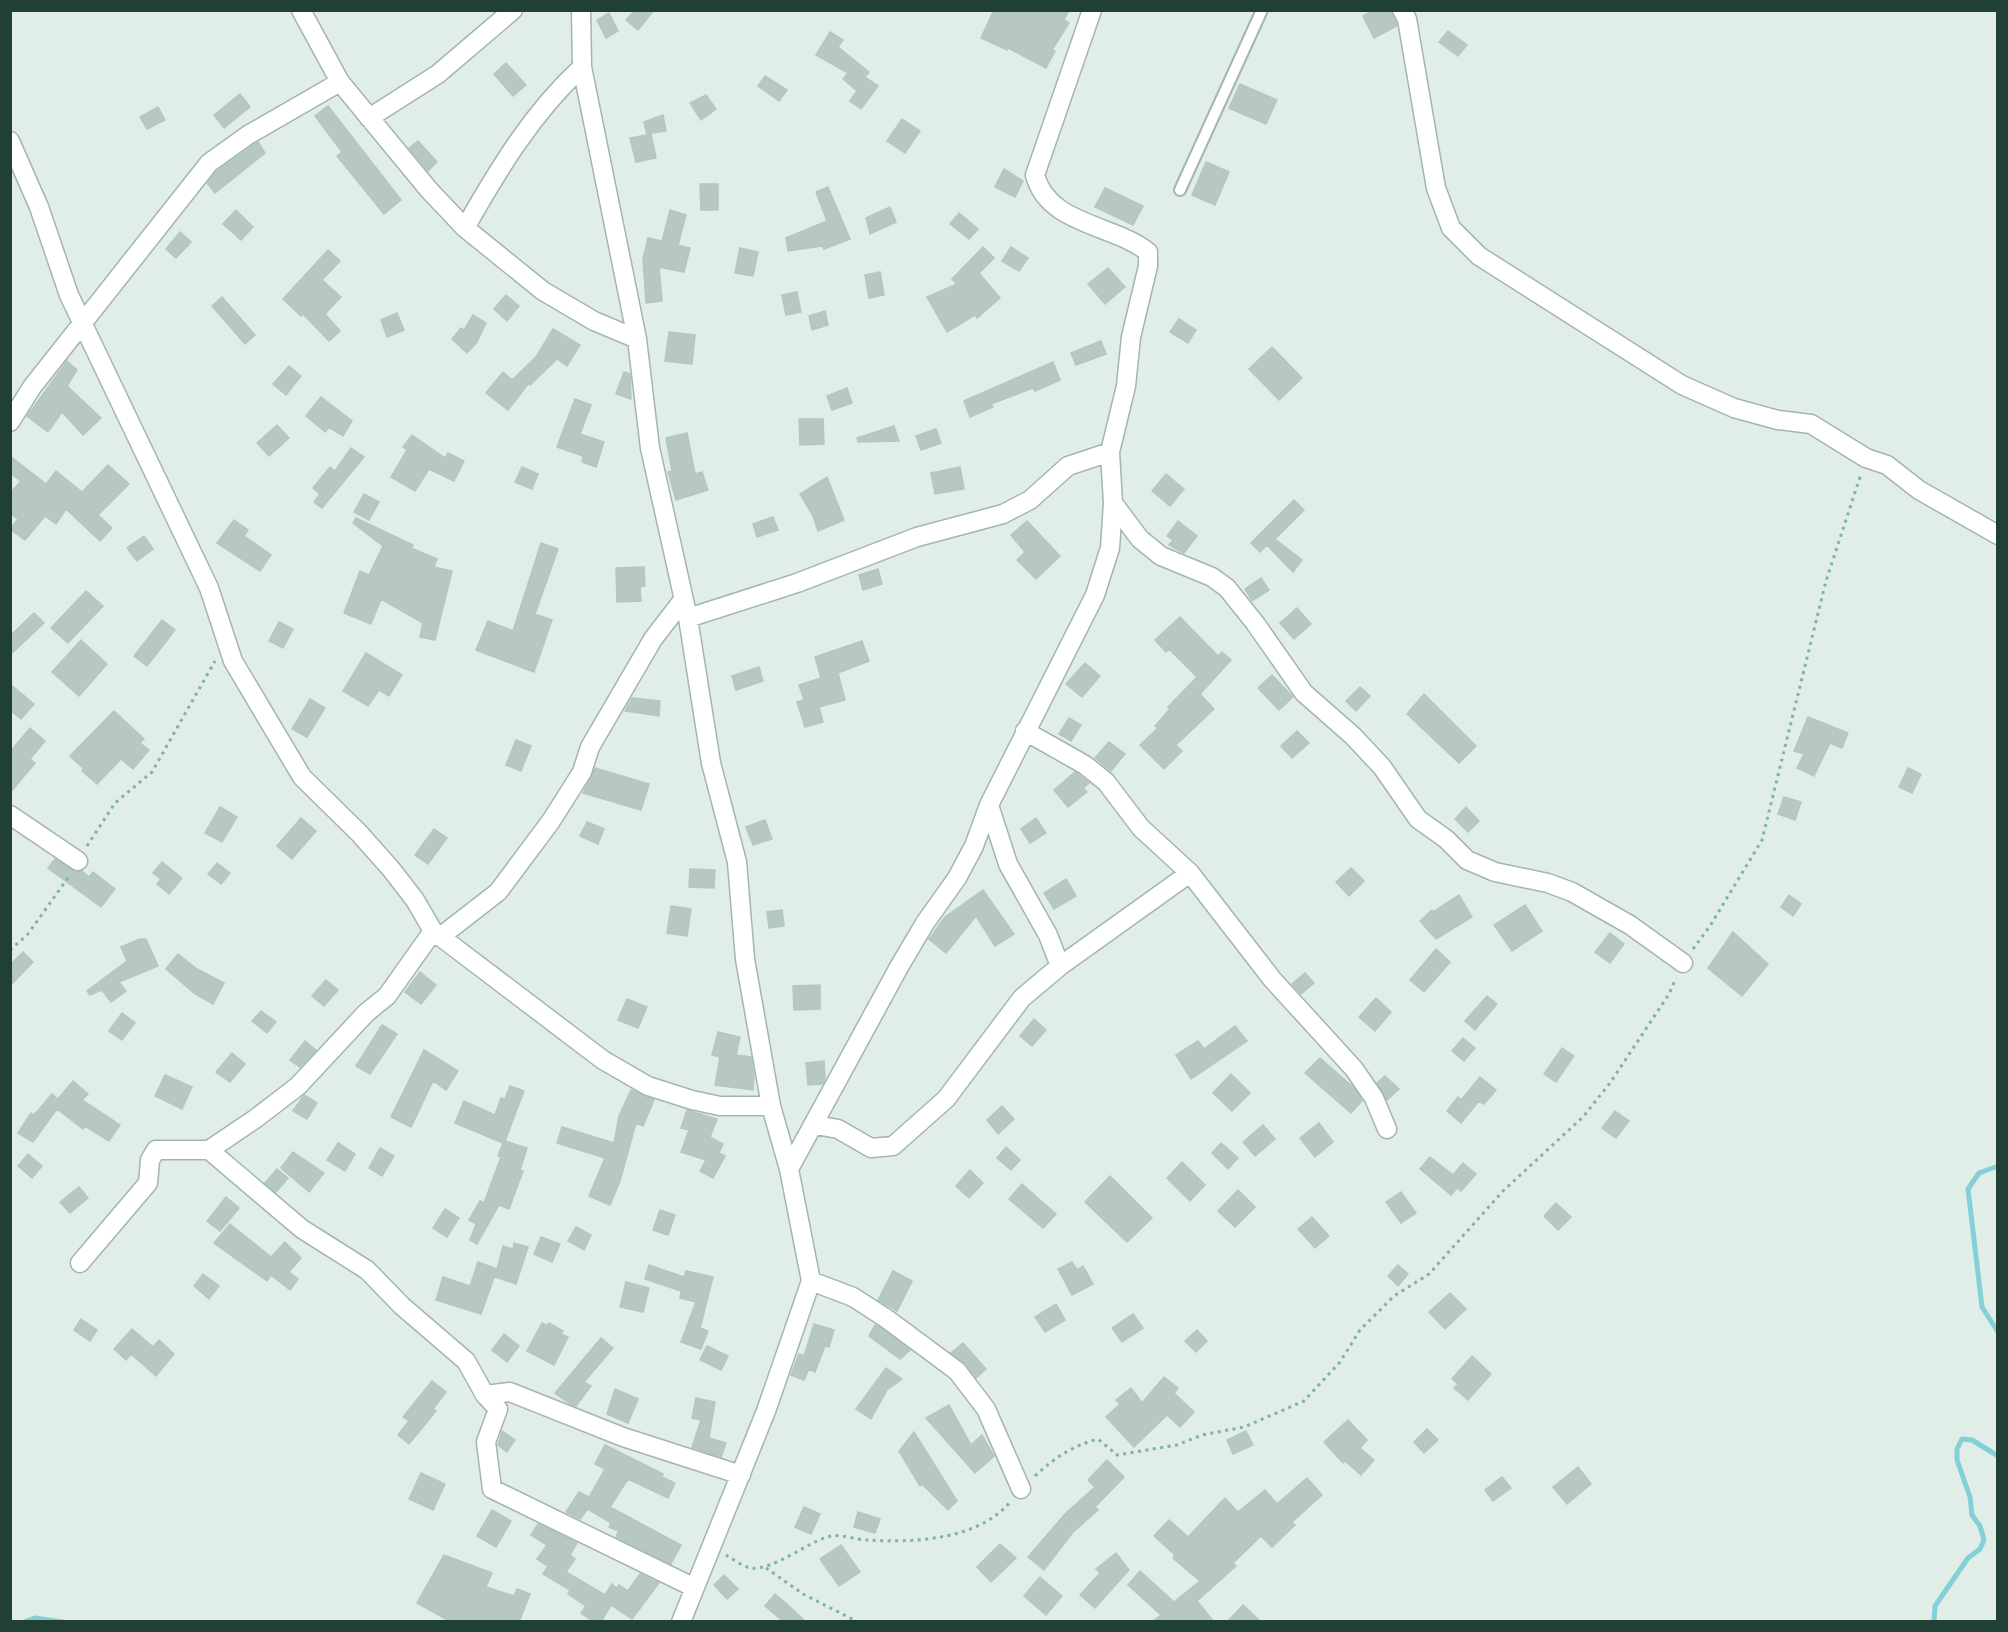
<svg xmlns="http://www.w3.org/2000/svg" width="2008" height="1632" font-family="'PT Sans Narrow',sans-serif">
  <rect width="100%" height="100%" fill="#e1ede7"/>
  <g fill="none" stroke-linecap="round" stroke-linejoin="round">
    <path stroke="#84d0d8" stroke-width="5" d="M1998,1166L1979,1173L1968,1189L1982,1307L1998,1332
      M24,1622L35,1618L63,1622
      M1934,1622L1935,1606L1968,1558L1980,1549L1984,1540L1980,1526L1972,1515L1970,1497L1957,1460V1449L1962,1439L1972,1440L1998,1456"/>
  </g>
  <path fill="#b6c8c0" stroke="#b3c8be" stroke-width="1.5" d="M635,10H654L638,30L626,20Z
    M994,10H1069L1064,20L1069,23L1052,50L1055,51L1046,68L1008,48L1007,50L981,38Z
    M1374,10H1391L1397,26L1374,38L1363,16Z
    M609,13L618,31L606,38L597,20Z
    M1448,31L1467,45L1458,56L1439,42Z
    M830,32L843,40L838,47L869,72L865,77L878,86L861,109L850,101L857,91L843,79L848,73L816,55Z
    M506,63L526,85L513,96L494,74Z
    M765,76L787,90L779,101L758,86Z
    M1240,84L1277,100L1266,124L1229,108Z
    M240,94L250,107L224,128L214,115Z
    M706,95L716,109L701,120L690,103Z
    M328,106L401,200L384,214L337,156L342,152L315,116Z
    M158,107L165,120L147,129L140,117Z
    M663,115L666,131L647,134L644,122Z
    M902,119L920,131L905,153L887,141Z
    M651,134L656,158L636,162L630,138Z
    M418,141L437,162L428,171L409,148Z
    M258,142L265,153L215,193L207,183L217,171Z
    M1206,162L1229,172L1215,205L1192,195Z
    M1004,169L1023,181L1015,197L995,187Z
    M700,184H718V210H701Z
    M828,187L850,239L824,249L822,246L788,251L786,238L827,221L816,192Z
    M1105,188L1143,206L1133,225L1095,207Z
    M890,207L896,222L870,234L866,218Z
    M236,210L253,227L241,240L223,224Z
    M670,210L686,215L678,245L690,248L684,272L659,267L662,301L646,303L643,259L648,238L662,241Z
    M959,213L978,229L969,239L950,224Z
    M180,232L191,242L176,258L166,249Z
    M983,247L994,258L979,273L1000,298L977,318L975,315L947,332L927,297L957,284L952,279Z
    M1011,247L1028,258L1019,271L1002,261Z
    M740,248L758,252L753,276L735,273Z
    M328,250L340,261L322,280L341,297L325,314L340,331L329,341L303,314L301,316L283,299Z
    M1108,268L1125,287L1105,304L1088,284Z
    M880,272L884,295L869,298L865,275Z
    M797,292L801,312L786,315L782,295Z
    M506,295L519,306L507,321L494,309Z
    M222,297L255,335L245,344L212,306Z
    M825,311L828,325L812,330L809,316Z
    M397,313L404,330L387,337L381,320Z
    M473,315L486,323L477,342L467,353L452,339L461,328L464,330Z
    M1179,319L1196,330L1188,343L1170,332Z
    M553,329L580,345L567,366L557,359L530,385L529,383L508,410L486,393L503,372L512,380L536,357Z
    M669,332L695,335L692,364L665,361Z
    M1101,341L1106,354L1076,365L1071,353Z
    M1272,347L1302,378L1279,400L1249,369Z
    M67,361L77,370L67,386L101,418L83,435L62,412L48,432L27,416Z
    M1053,362L1060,380L1035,391L1033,388L991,404L993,407L970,417L964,401Z
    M289,366L301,376L286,395L273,384Z
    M624,372L630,374L631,399L616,394Z
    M847,388L852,403L832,410L827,396Z
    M321,397L352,421L343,436L329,427L325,432L306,416Z
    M575,399L591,405L580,434L604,442L596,467L582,462L583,456L557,447Z
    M799,419H823L824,444L800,445Z
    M277,425L289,438L269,456L257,443Z
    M894,426L899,441L858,442L857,438Z
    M936,429L941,443L921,450L916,436Z
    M687,433L695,474L702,472L708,490L676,500L668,472L672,471L666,438Z
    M412,435L445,458L448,453L464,461L454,481L429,469L415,491L391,477L407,450L403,447Z
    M351,448L364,457L322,508L314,502L320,494L313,488L330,467L335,471Z
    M10,456L46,484L56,471L82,492L108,465L129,484L98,515L112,528L100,541L66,509L56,524L45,516L25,540L10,529L18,519L10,513V493L21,481L10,473Z
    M522,467L538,474L532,489L515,482Z
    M960,467L964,489L935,494L931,473Z
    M1166,474L1184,489L1170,506L1152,491Z
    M827,477L844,520L818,531L813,516L800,494Z
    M364,494L379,502L369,520L354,512Z
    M1294,500L1304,510L1275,539L1302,560L1293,572L1267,545L1260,552L1251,543Z
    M773,517L778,530L757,537L753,524Z
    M356,518L413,545L411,548L437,559L434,567L452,571L435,640L420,637L423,623L381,599L371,624L344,613L360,571L369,575L383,546L353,523Z
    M234,520L248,530L244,536L271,555L260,571L217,543Z
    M1027,521L1060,556L1036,579L1017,560L1025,552L1011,535Z
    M1178,521L1197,536L1184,553L1169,545L1173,540L1167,536Z
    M144,536L153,549L137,561L127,548Z
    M541,543L558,549L535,614L552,620L534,672L476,650L488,621L513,631Z
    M644,567L645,586L640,587L641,601L617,602L616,568Z
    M878,569L882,584L863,590L859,575Z
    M1261,578L1269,590L1252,601L1245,589Z
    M86,591L103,606L68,643L51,628Z
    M1297,608L1311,624L1294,639L1280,623Z
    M34,613L44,623L10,655V636Z
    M1180,617L1218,656L1222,652L1231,660L1200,694L1214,709L1176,745L1182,751L1164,769L1140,745L1158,728L1155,726L1170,709L1168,707L1197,677L1169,649L1166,652L1155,640Z
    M162,620L175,630L147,666L134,656Z
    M279,622L293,629L283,648L269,641Z
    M81,640L107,664L79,696L52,672Z
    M862,641L869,661L838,673L845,700L819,707L823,722L805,727L797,702L804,700L799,685L821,678L815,657Z
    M366,653L402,675L389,696L379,690L368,706L343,691Z
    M1085,663L1100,676L1082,697L1066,684Z
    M759,667L763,681L736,690L732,676Z
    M1272,675L1293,697L1279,710L1258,688Z
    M10,684L34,704L21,719L10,710Z
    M1360,687L1370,696L1356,711L1346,701Z
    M1424,694L1476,746L1459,763L1407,714Z
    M632,698L660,701L659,716L625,711Z
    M310,699L325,708L307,737L292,729Z
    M114,711L144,739L140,743L149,750L133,769L121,759L97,784L82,771L84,769L70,756Z
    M1808,717L1848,733L1842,748L1830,743L1814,776L1797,768L1804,754L1794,751Z
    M1069,718L1081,725L1071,741L1059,734Z
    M30,728L45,741L30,759L35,763L10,793V752Z
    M1297,731L1309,743L1292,758L1281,746Z
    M516,740L531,746L521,771L506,765Z
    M1109,742L1125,754L1111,771L1095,758Z
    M595,768L649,784L641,810L583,793Z
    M1908,768L1921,774L1912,793L1899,787Z
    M1075,772L1089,783L1083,788L1087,792L1068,807L1054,790Z
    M1784,797L1801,802L1795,820L1778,814Z
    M220,807L237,817L222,842L205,833Z
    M1466,807L1479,821L1468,832L1455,819Z
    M301,818L316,831L292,859L277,846Z
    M1036,818L1046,833L1030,843L1021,829Z
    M765,820L772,839L753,845L746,827Z
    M587,822L604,829L598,844L580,836Z
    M434,829L447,838L428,864L415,855Z
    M55,859L72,870L82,871L89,877L93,872L115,889L101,907L48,868Z
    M162,862L182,878L169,894L157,884L161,879L153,873Z
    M217,863L230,873L221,884L208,874Z
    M1351,868L1364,881L1349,896L1336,882Z
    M690,869L715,870L714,888L689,887Z
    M1066,879L1076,896L1054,909L1044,893Z
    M983,890L1014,934L995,946L976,916L946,953L929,939L945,917Z
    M1459,895L1472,917L1436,939L1420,921L1432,910L1433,912Z
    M1789,895L1801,904L1793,916L1781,907Z
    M1525,905L1542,931L1512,951L1494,925Z
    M671,906L691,909L687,936L667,933Z
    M782,910L784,926L769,928L767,912Z
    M1733,932L1768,964L1742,996L1708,968Z
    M1610,933L1624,944L1610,963L1595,952Z
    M140,939H146L158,966L119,982L126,991L111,1002L102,990L90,995L87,991L127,961L121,947Z
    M1436,949L1450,962L1424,992L1410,980Z
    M23,952L33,962L10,986V965Z
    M178,954L197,969L224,983L213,1004L195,994L166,969Z
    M420,972L436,985L421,1004L405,992Z
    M1305,973L1314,983L1301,994L1292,984Z
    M326,980L338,990L324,1006L312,996Z
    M820,985V1009L794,1010L793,986Z
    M1487,996L1497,1004L1475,1030L1465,1021Z
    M1376,998L1391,1012L1375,1031L1359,1017Z
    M627,999L647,1007L638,1028L618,1020Z
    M261,1011L276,1022L267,1033L252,1021Z
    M122,1013L135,1023L122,1040L109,1031Z
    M1034,1019L1046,1030L1032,1046L1020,1036Z
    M382,1025L397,1034L370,1074L356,1066Z
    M1235,1026L1247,1041L1191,1079L1176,1055L1198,1041L1204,1049Z
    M718,1032L740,1037L736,1055L751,1057L754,1075L753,1090L715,1085L720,1057L712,1055Z
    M1463,1038L1475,1048L1464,1061L1452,1051Z
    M305,1041L316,1050L300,1067L290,1060Z
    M1562,1048L1574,1056L1556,1082L1544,1074Z
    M424,1050L458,1071L446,1090L433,1081L411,1127L391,1117Z
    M232,1053L245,1064L230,1082L216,1072Z
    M1320,1058L1354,1088L1362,1101L1351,1113L1305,1073Z
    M824,1061L825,1078L823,1084L808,1085L806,1063Z
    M1231,1074L1250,1093L1232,1111L1213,1093Z
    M165,1075L192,1087L182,1109L155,1096Z
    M1385,1076L1399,1089L1387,1100L1377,1083Z
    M1480,1077L1496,1090L1484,1104L1479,1101L1461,1123L1447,1111L1458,1097L1461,1100Z
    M73,1081L88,1094L82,1100L120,1125L109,1141L85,1126L83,1129L57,1109L33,1142L18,1133L31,1113L34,1115L52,1094L58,1099Z
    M510,1086L524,1091L505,1141L527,1148L520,1170L523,1171L509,1209L499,1205L477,1244L470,1240L476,1224L469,1220L480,1201L484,1203L501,1157L498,1156L503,1143L455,1123L464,1101L495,1115L501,1098L505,1099Z
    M631,1090L654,1100L643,1126L636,1123L620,1181L610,1205L589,1196L605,1158L557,1143L562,1127L614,1143L619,1116Z
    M304,1095L317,1103L307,1119L293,1111Z
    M1002,1106L1014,1119L998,1134L987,1120Z
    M687,1110L717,1119L710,1137L723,1144L719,1153L725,1156L713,1178L700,1171L706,1160L681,1152L689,1130L681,1128Z
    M1615,1111L1629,1121L1616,1138L1602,1128Z
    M1319,1123L1333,1142L1315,1157L1300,1138Z
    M1263,1125L1275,1139L1255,1156L1243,1142Z
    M338,1143L355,1154L345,1171L327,1160Z
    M1221,1143L1238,1158L1228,1169L1212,1153Z
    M1006,1147L1020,1160L1011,1170L997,1158Z
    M380,1148L394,1156L382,1176L369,1168Z
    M293,1152L324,1173L309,1192L281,1168Z
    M28,1154L42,1166L32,1178L18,1166Z
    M1430,1157L1453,1175L1463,1163L1476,1174L1461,1191L1457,1188L1451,1195L1420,1169Z
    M1182,1162L1205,1185L1190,1201L1167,1178Z
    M277,1169L288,1178L276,1192L265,1183Z
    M970,1170L983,1183L969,1198L956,1186Z
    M1110,1176L1152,1218L1127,1242L1085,1202Z
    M1022,1184L1056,1214L1043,1228L1009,1199Z
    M79,1187L88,1198L70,1213L60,1202Z
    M1238,1190L1255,1207L1235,1227L1218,1211Z
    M1401,1192L1416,1213L1401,1223L1386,1202Z
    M226,1197L239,1208L220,1231L207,1221Z
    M1556,1203L1571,1217L1558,1230L1544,1216Z
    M445,1209L459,1218L447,1237L433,1228Z
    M660,1210L675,1215L668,1235L653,1230Z
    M1312,1217L1329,1236L1315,1248L1298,1229Z
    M230,1224L271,1257L285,1242L301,1258L289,1272L298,1279L290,1290L271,1275L267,1281L214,1243Z
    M576,1227L591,1235L584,1250L568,1241Z
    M541,1237L560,1244L552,1262L534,1254Z
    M514,1243L528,1247L516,1284L495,1277L503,1246L513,1249Z
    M478,1262L497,1269L481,1314L436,1300L443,1277L470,1286Z
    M1072,1262L1077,1270L1083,1266L1093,1284L1072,1295L1058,1269Z
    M649,1265L684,1277L686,1271L713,1277L700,1328L708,1331L701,1349L681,1342L696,1302L680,1298L681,1291L645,1279Z
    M1398,1265L1408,1274L1398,1286L1388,1276Z
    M893,1271L912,1281L897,1311L878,1300Z
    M203,1274L219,1286L209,1299L194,1286Z
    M626,1282L649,1288L643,1312L620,1307Z
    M1450,1293L1466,1309L1445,1329L1429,1312Z
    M1056,1304L1065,1320L1045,1332L1035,1317Z
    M1133,1314L1143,1328L1122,1342L1112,1328Z
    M81,1319L97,1330L90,1341L74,1330Z
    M542,1323L547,1326L549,1323L563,1331L561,1334L568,1337L554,1365L527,1351Z
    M814,1324L834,1330L829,1347L825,1346L815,1372L809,1369L804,1380L791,1375L799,1354L804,1356Z
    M875,1325L881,1328L910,1350L900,1359L869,1336Z
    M132,1329L153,1347L159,1340L174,1354L156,1376L131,1354L126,1360L114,1349Z
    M1197,1330L1207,1341L1196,1352L1185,1341Z
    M504,1334L519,1346L507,1362L492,1350Z
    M601,1338L613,1348L584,1382L591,1386L576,1406L569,1403L555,1393Z
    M963,1343L986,1369L976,1378L966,1364L951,1353Z
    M707,1346L728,1356L721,1370L700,1360Z
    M1472,1356L1491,1374L1468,1400L1454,1388L1458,1384L1452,1379Z
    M886,1368L902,1379L887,1390L871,1419L856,1409Z
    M1164,1377L1178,1388L1174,1393L1194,1412L1180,1427L1167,1415L1134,1447L1106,1417L1120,1404L1116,1400L1131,1388L1142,1403Z
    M432,1381L446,1392L433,1409L436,1411L409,1444L398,1435L409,1421L403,1417Z
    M615,1389L638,1399L628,1423L607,1414Z
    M696,1398L715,1402L709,1438L726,1443L721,1457L692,1447L701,1420L692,1418Z
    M949,1405L971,1445L982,1435L994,1456L975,1473L926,1418Z
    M1348,1420L1367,1440L1360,1448L1374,1460L1361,1475L1345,1461L1343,1463L1324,1442Z
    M1427,1429L1438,1440L1424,1453L1414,1442Z
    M502,1431L515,1440L507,1452L498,1445Z
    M1246,1431L1253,1445L1233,1454L1227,1440Z
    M914,1432L957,1501L948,1510L922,1484L920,1486L899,1451Z
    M605,1445L663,1474L662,1477L675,1483L668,1498L628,1479L610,1507L681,1545L671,1564L616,1537L619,1531L609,1527L611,1523L583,1506L587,1510L580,1519L566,1512L579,1492L589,1497L605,1469L595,1464Z
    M1107,1460L1124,1477L1095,1507L1098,1510L1073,1532L1044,1570L1028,1557L1065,1514L1095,1487L1088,1480Z
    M1578,1467L1591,1484L1567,1504L1553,1487Z
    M421,1473L445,1484L433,1510L409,1499Z
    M1502,1477L1511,1488L1493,1501L1485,1490Z
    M1307,1478L1322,1495L1292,1522L1295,1525L1272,1547L1261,1536L1233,1563L1236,1566L1197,1601L1214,1622H1152L1161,1615L1128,1585L1140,1571L1174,1602L1200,1581L1173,1558L1175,1555L1154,1536L1169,1520L1188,1537L1225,1498L1238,1512L1265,1490L1277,1504Z
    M804,1507L820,1514L811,1534L795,1527Z
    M492,1510L511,1521L496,1547L477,1536Z
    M858,1512L880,1519L875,1533L854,1527Z
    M538,1524L577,1543L570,1555L575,1559L566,1572L605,1595L612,1584L616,1588L619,1585L628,1591L640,1574L659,1583L632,1619L611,1605L601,1622H594L581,1613L586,1606L568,1594L570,1590L543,1574L548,1566L537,1559L547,1545L531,1535Z
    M1000,1544L1016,1558L991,1582L977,1567Z
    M841,1545L860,1572L839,1586L820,1559Z
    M1116,1553L1129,1570L1095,1608L1080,1595L1100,1573L1096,1569Z
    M444,1555L492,1573L486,1587L514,1596L517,1589L530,1594L519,1622H451L417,1603Z
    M724,1575L738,1589L727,1599L714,1585Z
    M1040,1577L1062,1596L1046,1615L1024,1596Z
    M775,1594L789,1606L806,1622H784L765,1606Z
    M1243,1605L1261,1622H1227Z"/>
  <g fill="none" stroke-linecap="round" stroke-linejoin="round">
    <g stroke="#a3b6ae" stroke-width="14">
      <path id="lane" d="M1180,190L1262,10"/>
    </g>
    <g stroke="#a3b6ae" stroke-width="21">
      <path id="street" d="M301,10L340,82L429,190L465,228L543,291L594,321L637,339
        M581,10L582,67L637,339L650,448L688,618L711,763L737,862L745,959L771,1106L789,1169L811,1281L766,1411L681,1622
        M1402,10L1407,19L1436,188L1451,228L1479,256L1682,385L1734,408L1778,420L1811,424L1866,458L1887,465L1919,490L1998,535
        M369,118L438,74L513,10
        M10,141L39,207L69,295L209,588L233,661L302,777L359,833L391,869L415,900L433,931L603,1060L648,1086L692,1100L720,1106H771
        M465,228C498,170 532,113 582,67
        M10,422L32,387L209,163L248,135L340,82
        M1113,503L1140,539L1161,556L1212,577L1227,588L1255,623L1304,693L1353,736L1382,767L1418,819L1446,839L1467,860L1495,872L1548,883L1572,892L1630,925L1683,963
        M688,618L797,583L917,537L1003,514L1030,500L1068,466L1110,452
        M1025,731L1085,765L1106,782L1141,828L1190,873L1272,979L1354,1069L1374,1098L1387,1129
        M989,805L1008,864L1048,935L1060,966
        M10,815L78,861
        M440,937L498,892L551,821L582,772L590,747L653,639L683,600
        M816,1125L838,1129L871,1148L893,1146L946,1099L1022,998L1060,966L1190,873
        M209,1150L302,1229L367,1270L402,1306L466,1361L485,1395L510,1392L623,1437L741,1475
        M789,1169L899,967L925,923L957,878L974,846L989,805L1095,595L1110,548L1113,503L1110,452L1126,386L1131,337L1148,266V252C1113,224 1048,225 1035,175L1092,10
        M80,1263L148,1183L150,1160L156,1150H209L255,1119L298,1086L366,1013L387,996L433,931
        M811,1281L853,1297L887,1319L957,1371L986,1409L1021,1489
        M485,1395L498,1409L486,1442L492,1489L693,1587"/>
    </g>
    <path stroke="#7eb4a0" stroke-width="3" stroke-dasharray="3 4.5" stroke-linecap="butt" d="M87,846L115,803L152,772L215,661
      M1693,949L1710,926L1762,840L1826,581L1861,474
      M10,950L28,934L70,875
      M1035,1476C1054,1458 1072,1446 1098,1439L1117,1455L1177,1445L1202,1435L1244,1427L1304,1401L1340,1362L1360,1330L1394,1296L1429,1274L1503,1191L1583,1117L1610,1083L1669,994L1676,978
      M726,1555C733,1559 742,1566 750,1568C774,1571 806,1542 831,1536C841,1534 857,1540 867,1540C913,1543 979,1540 1010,1502
      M766,1568L803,1594L858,1622"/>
    <use href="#lane" stroke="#fff" stroke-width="10"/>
    <use href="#street" stroke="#fff" stroke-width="18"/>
  </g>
  <rect width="2008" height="1632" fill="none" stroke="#204035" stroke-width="24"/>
</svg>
